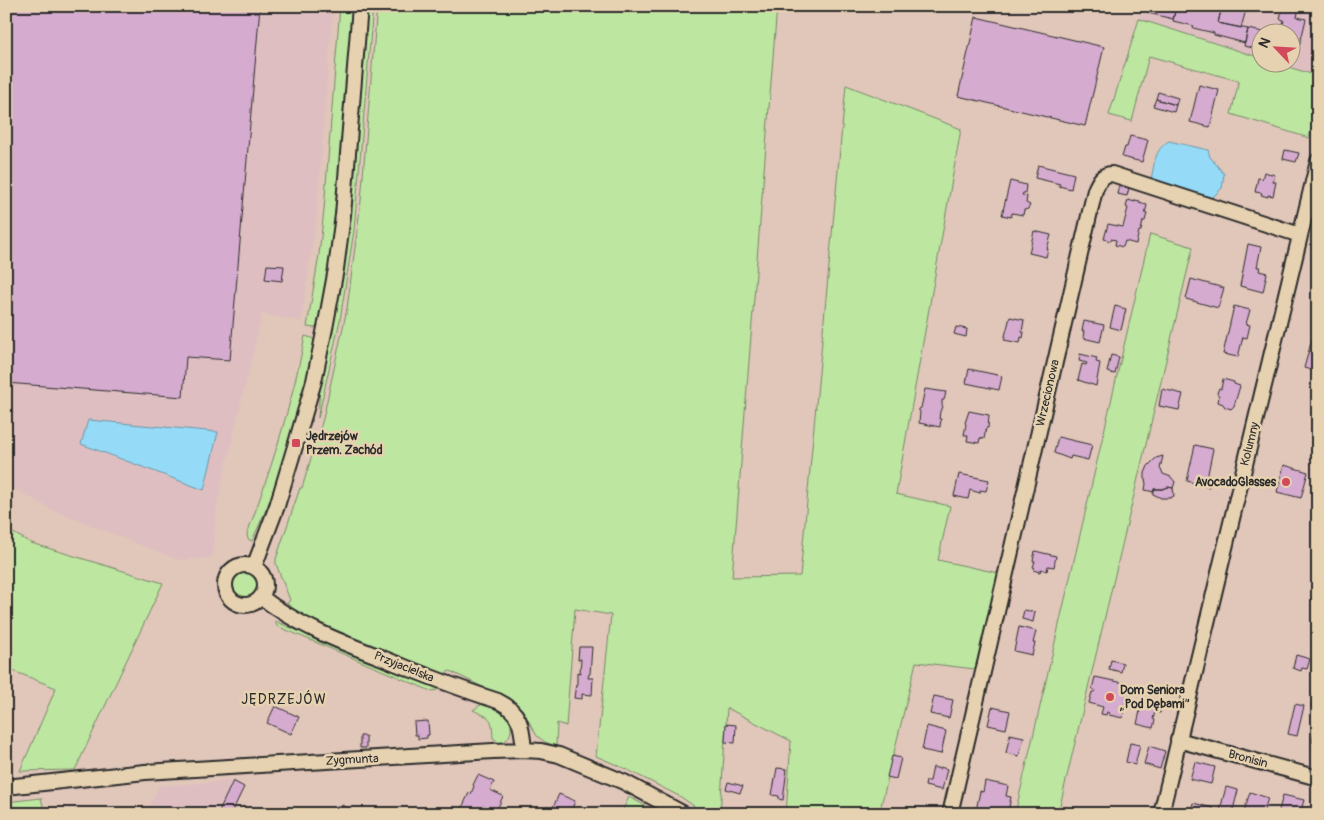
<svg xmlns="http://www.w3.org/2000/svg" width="1324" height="820" font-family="Pangolin,sans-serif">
  <rect width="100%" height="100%" fill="#e1c6ba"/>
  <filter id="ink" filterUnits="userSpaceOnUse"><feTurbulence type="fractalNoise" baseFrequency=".02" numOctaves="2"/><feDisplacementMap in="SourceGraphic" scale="10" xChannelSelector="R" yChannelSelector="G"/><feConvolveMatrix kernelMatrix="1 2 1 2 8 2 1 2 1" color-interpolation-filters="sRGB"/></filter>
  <g filter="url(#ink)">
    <path fill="#debec1" d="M6,6H333L316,221L301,321L262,314L217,503L212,557L179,560L53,510L6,484Z
      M1141,6H1318V76L1275,63L1292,62V32H1262L1261,58L1139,19Z
      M233,781L218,814H146L159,786Z"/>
    <path fill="#bde6a1" stroke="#748866" d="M340,6H353L336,205L330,260L318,326L315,328L307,327L319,255L324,210Z
      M367,6H373L354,230L340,320L318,418L320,387L340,290L351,211Z
      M377,6H777L732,577L800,576L846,85L961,129L896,494L950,506L938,560L998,573L975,669L916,662L879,814H786L791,741L727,708L720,814H705L681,797L626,769L596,756L611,615L575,609L566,726L557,723L556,746L545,742L537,736L522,709L495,693L450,671L441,675L331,631L309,620L287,604L290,600L276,564V559L300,488H302L323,419L347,309L361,201Z
      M1139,19L1261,58L1262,62L1275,63L1318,76V106L1309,138L1231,114L1239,81L1149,56L1132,121L1109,115Z
      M1150,234L1193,247L1058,814H1015Z
      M305,336L312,338L315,342L303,394L283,462L268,505L252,541L248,539L247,534C271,470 292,404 305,336Z
      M6,529L31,543L163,583L75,770L20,771L56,688L6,668Z
      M233 585a13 13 0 1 1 26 0a13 13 0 1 1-26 0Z
      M275,621L293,629L439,688L437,690L431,691L277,626L275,623Z
      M482,704C496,705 504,711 511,722C512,734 509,742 497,744V741L493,738C492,717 492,719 473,710Z
      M629,797L661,814H621Z
      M41,798L45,814H6V802Z"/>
    <path fill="#95dbf7" stroke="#6b95a5" d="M1169,141L1208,150L1210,157L1224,174L1222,188L1211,199L1151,179C1155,163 1154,150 1169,141Z
      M88,420L218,432L204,490L81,444Z"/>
    <path fill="#d6abd0" stroke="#2b2b2b" d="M6,6H260L230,360L186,357L183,397L6,383Z
      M1149,6H1176L1173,19L1148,13Z
      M1176,6H1222L1218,23L1248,29L1245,43L1214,35V33L1193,28L1194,26L1173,21Z
      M1222,6H1247L1241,28L1218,23Z
      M1283,6L1299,8L1297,17L1306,19L1300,44L1292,42V32H1281L1284,20L1280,19Z
      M976,17L1104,47L1085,126L958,96Z
      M1248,29L1263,32H1262V50L1244,46Z
      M1199,85L1219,90L1210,127L1190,122Z
      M1158,92L1178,98L1176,105L1156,99Z
      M1156,99L1176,105L1174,112L1153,106Z
      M1130,136L1148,140L1142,162L1122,157L1125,147H1127Z
      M1285,150L1299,153L1296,162L1283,159Z
      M1038,165L1074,174L1071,189L1059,186L1060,184L1035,178Z
      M1264,172L1275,175L1273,182H1276L1273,196L1268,195V197L1261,195L1262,193L1255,192L1258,178L1262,179Z
      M1010,181L1026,185L1025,193H1023L1022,195L1027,196L1026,203L1030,205L1028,209L1024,210L1023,215L1012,213L1011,217L1002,215Z
      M1120,181L1130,184L1127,196L1117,194Z
      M1128,200L1135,202V200L1140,201L1139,203L1147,205L1145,213H1147L1145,221H1143L1141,231H1139L1136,244L1125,241L1123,247L1115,245L1116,240L1111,239V241L1104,239L1108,224L1123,227L1128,208L1126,207Z
      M1034,231L1051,235L1047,249H1048L1046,257L1029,253Z
      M1248,244L1261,247L1257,267H1260L1259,271L1267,273L1263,292L1240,286Z
      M267,265L284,266L282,281L265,279Z
      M1191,279L1224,288L1218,308L1186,299Z
      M1115,306L1126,309L1121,330L1110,327Z
      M1234,306L1250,310L1246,324L1250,325L1247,338L1243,337L1238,357L1223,354Z
      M1010,317L1024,320L1022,332H1024L1023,338L1021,337L1020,343L1004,340Z
      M1084,321L1104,325L1100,342L1083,338L1084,331H1082Z
      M956,327L967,329L966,337L954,334Z
      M1314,332L1318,333V372L1304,368Z
      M1080,354L1097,358L1096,362L1100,363L1096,386L1078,380L1082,364L1086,365L1087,363L1079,361Z
      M1111,355L1119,357L1115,374L1107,372Z
      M969,369L1002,376L999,390L966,383Z
      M1223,379L1234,382V384L1240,386L1234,406L1231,409L1225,407L1223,404L1218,402L1219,396L1217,393L1219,388L1221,389Z
      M925,389L946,392L944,400H942V405L943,407L940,411L939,419H941L940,427L919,423L920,412L919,411V409L921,408Z
      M1162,389L1183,394L1179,410L1159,406Z
      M969,411L989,415L988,428H986L984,439L980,438L979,443L967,441L968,435H964L966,424L965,423Z
      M1058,437L1092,445L1088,460L1071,456L1070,459L1054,453Z
      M1195,445L1213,449L1207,478L1211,479L1209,487L1187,481Z
      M1163,456L1160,469L1162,471L1163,474L1171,477L1175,482L1173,488L1168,487L1163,489H1154V492L1145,490L1146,484L1145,479V473L1148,466L1156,458Z
      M1284,465L1308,472L1301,498L1277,492Z
      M959,474L989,480L986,491L980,490V493L970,490L968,499L954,496Z
      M1168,487L1173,488L1174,496L1170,498H1161L1153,494L1154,489H1163Z
      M1035,551L1056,556L1054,567L1048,566L1047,571L1041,569L1040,572L1033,570L1035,568L1033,567L1035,561H1033Z
      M1024,610L1035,612L1033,622L1022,619Z
      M1019,627L1036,631L1033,643H1035L1032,655L1014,651Z
      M579,647H592L590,674H589L588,678H593L592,695L582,694V699L574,698L576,684L577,685V672L580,673L581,659L578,660Z
      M1296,655L1310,659L1307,669L1302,668L1301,671L1293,668Z
      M1111,660L1123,663L1121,672L1109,669Z
      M1095,677L1133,685L1129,698L1126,697L1123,718L1109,715L1110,713L1107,712L1106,715L1101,714L1103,707L1089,703L1092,692H1094L1095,690L1092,689Z
      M1316,686H1318V709L1311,707Z
      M934,696L953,700L949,718L930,714Z
      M1143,698L1162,703L1160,713L1155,712L1153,719L1155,720L1153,728L1137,724Z
      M1295,704L1304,706L1297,736L1288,734Z
      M275,706L299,717L291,734L267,723Z
      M992,707L1010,711L1006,729L988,725Z
      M428,721L429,735H427V738L418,739V735H415L414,722Z
      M726,724L736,725L735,743L725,742Z
      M927,726L946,731L941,754L922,750Z
      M1314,732L1318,733V751L1314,750L1316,743L1312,742Z
      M1010,734L1024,737L1019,756L1006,753Z
      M360,736H366V748H360Z
      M1130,743L1140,745L1135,765L1126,762Z
      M1149,746L1165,751L1160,769L1144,764Z
      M892,756L901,758L896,779L887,777Z
      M1195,762L1215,767L1211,784L1190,779Z
      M933,767L940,769V767L947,769L942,790L925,786L926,781H930Z
      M777,768L787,769L783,800L779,799V796L772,795Z
      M478,775L494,782L490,790L503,796L496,812L483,806L479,814H470L461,810L469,793L471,794L474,786L473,785Z
      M233,781L244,787L231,814H225L219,811Z
      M985,781L1008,786L1006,796L1011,797L1008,812L991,808L990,814L976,811L980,791L983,792Z
      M728,782L743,786L740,793L726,789Z
      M1226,787L1238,790L1232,814H1219Z
      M1250,792L1268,798L1263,814H1252L1244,811Z
      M559,794L575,801L570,814H550Z
      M1283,795L1304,800L1300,814H1278Z
      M1193,803L1213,808L1212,814H1190Z
      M342,805L353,811L351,814H338Z"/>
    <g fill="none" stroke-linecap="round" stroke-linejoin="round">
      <g stroke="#2b2b2b" stroke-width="18">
        <path id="minor" d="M225 585a20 20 0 1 1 40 0a20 20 0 1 1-40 0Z
          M254,567L277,506L296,443L314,381L326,323L336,269L343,215L360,6
          M261,597C297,625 338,641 380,657C419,673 458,688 498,701C521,712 522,727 524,750
          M1178,740L1318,778
          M6,787L145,772L493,751L524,750L541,751L559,755L624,782L684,814
          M950,814L1095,190C1099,181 1102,174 1112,174L1300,235
          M1161,814L1318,161"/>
      </g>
      <use href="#minor" stroke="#e6d2b0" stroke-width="14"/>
    </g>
  </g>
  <g fill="#d1495b" stroke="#e6d2b0" stroke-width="2">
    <rect x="291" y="438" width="10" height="10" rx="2.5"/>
    <circle cx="1286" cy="482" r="5"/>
    <circle cx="1110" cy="697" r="5"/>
  </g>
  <g text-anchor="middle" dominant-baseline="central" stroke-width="5" stroke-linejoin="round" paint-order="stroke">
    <g font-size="12" fill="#2b2b2b" stroke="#e6d2b0">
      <text transform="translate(1048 393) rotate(-77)">Wrzecionowa</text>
      <text transform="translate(1250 444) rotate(-76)">Kolumny</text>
      <text transform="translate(404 667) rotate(22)">Przyjacielska</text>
      <text transform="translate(1248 759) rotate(15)">Bronisin</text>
      <text transform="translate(352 760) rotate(-3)">Zygmunta</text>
    </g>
    <g font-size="12" font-weight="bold" fill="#2b2b2b" stroke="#e6d2b0" text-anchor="start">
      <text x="306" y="436">Jędrzejów<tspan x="306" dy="14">Przem. Zachód</tspan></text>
      <text x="1276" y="482" text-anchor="end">AvocadoGlasses</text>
      <text x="1120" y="690">Dom Seniora<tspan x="1120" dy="14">„Pod Dębami”</tspan></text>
    </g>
    <g font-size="14" letter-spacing="1" fill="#2b2b2b" stroke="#e6d2b0">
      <text x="284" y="699">JĘDRZEJÓW</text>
    </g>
  </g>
  <rect width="1324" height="820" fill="none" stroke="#e6d2b0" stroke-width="25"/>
  <rect x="12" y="12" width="1299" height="795" fill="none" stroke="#2b2b2b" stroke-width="2" filter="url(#ink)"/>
  <g transform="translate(1276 48) rotate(295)"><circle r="24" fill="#e6d2b0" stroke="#9b8f7b"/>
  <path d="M0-4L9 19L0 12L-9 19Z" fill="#d1495b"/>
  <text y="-8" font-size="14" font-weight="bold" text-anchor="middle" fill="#2b2b2b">N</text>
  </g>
</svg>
